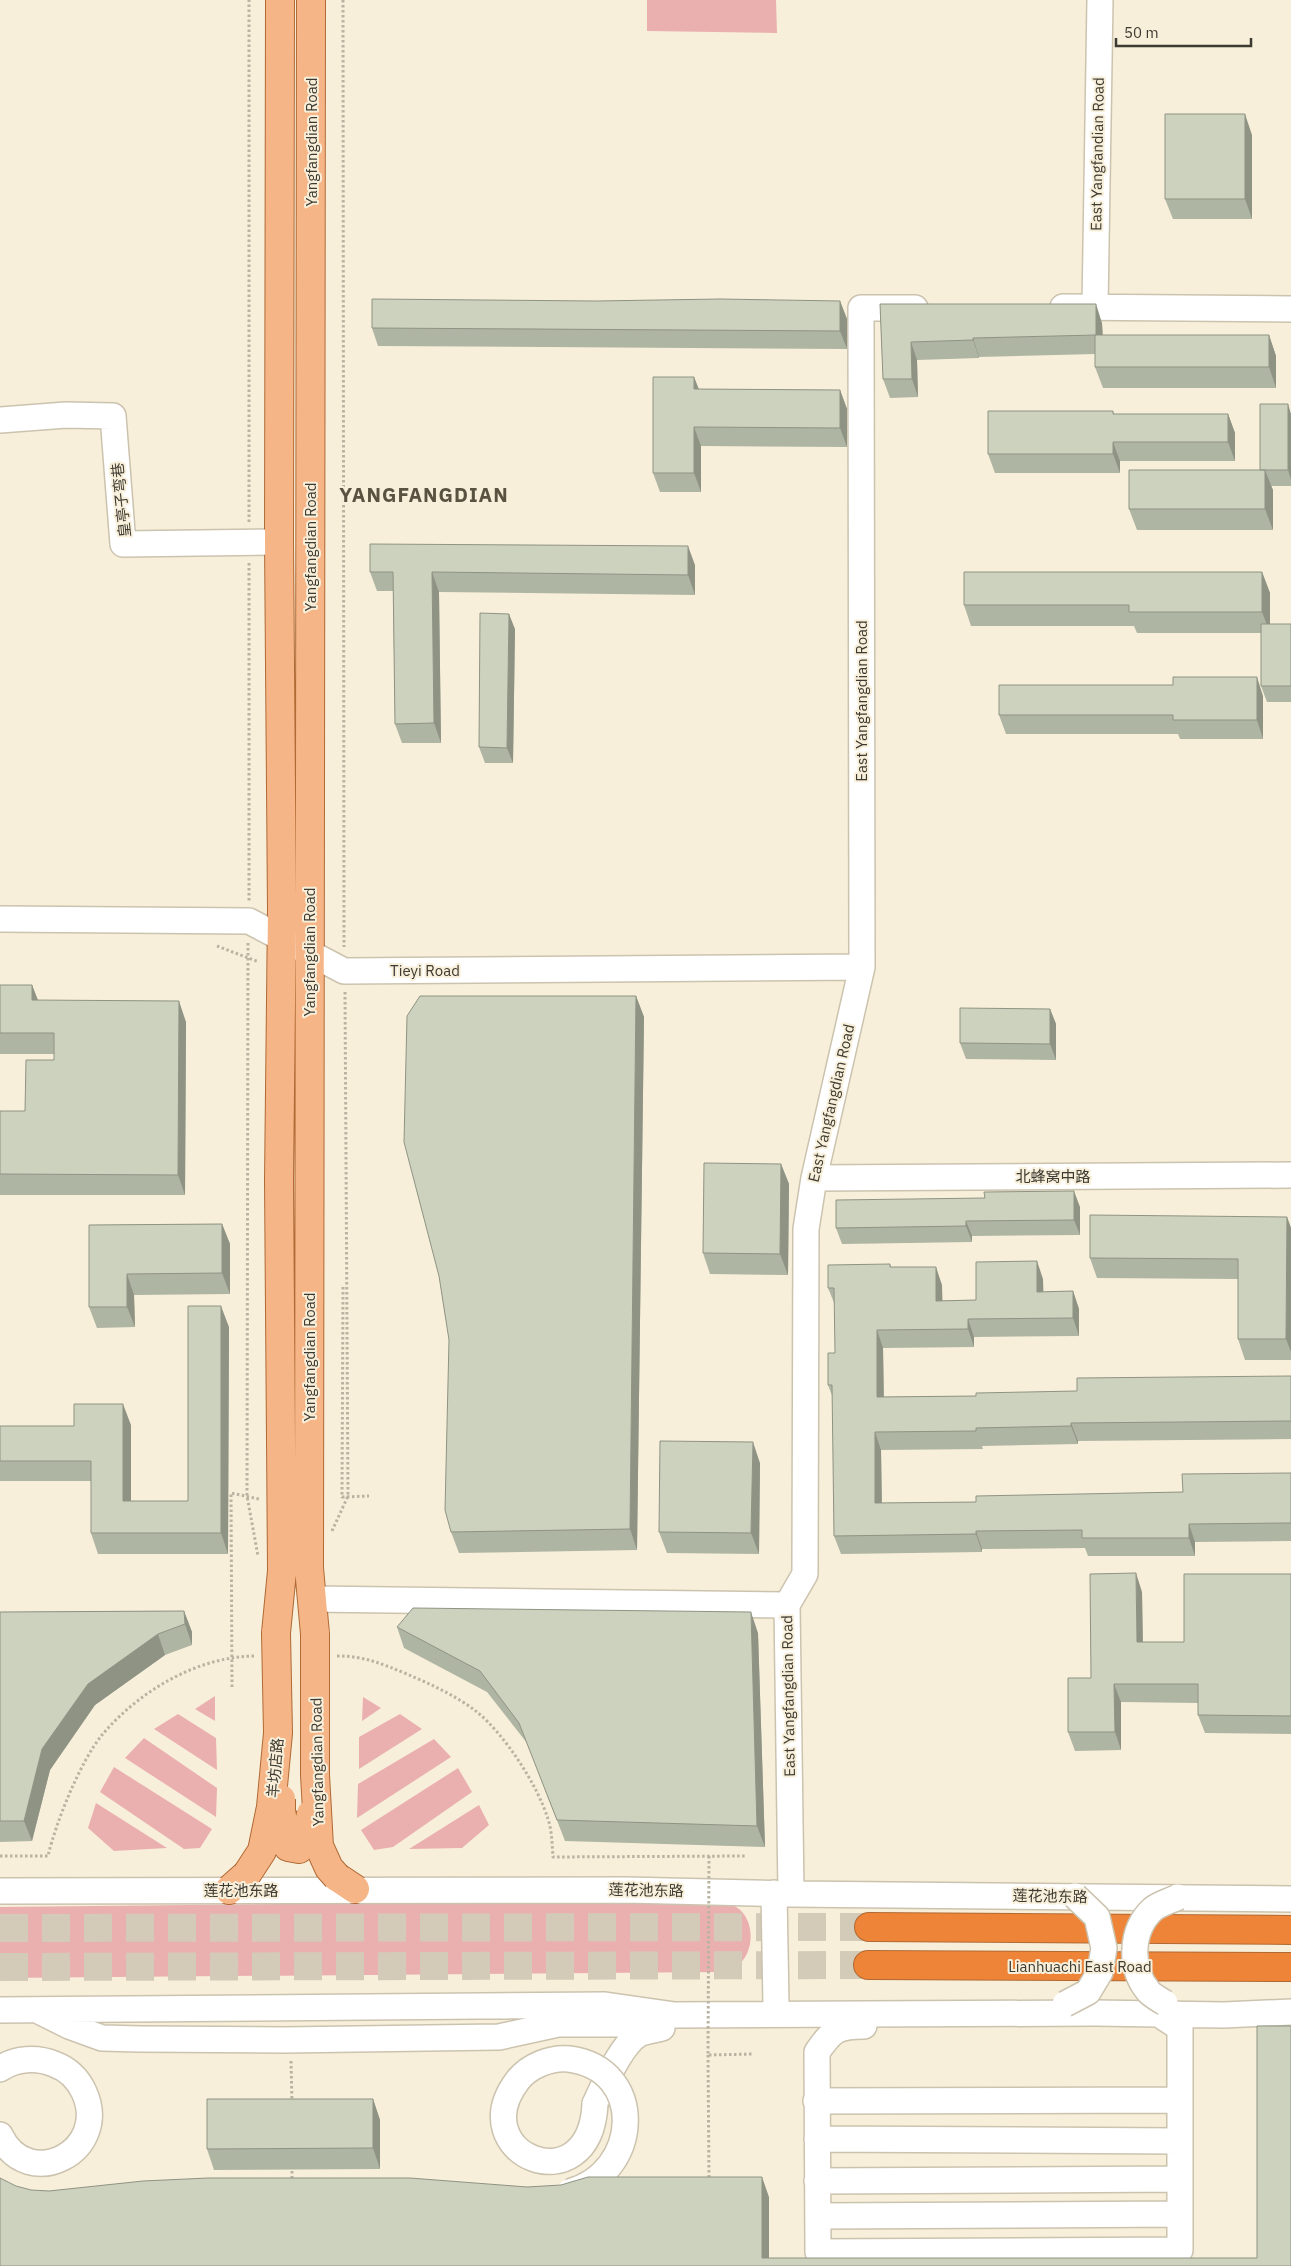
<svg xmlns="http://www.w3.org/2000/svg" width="1291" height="2266" font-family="'IBM Plex Sans','Noto Sans SC',sans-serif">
  <rect width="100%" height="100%" fill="#f8efda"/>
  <path fill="#eab0b0" d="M647,0H776L777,33L647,31Z
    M215,1696V1721L195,1709Z
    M363,1697L381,1708L362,1721Z
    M178,1714L216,1738L217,1770L154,1729Z
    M400,1714L422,1729L359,1769V1737Z
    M144,1738L217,1788L216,1817L125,1758Z
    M434,1739L451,1757L357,1818L358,1784Z
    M114,1767L212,1829L200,1848L184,1849L100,1792Z
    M458,1768L472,1792L393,1847L374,1850L361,1830Z
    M96,1803L167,1848L114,1851L88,1828Z
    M479,1805L489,1825L462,1848L409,1849Z
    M722,1899C727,1902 734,1905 739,1909C756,1923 754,1955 736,1967C732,1970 726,1971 721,1972L0,1978V1907Z"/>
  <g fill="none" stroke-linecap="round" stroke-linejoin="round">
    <path stroke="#d3cbb8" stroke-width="28" stroke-dasharray="28 14" stroke-linecap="butt" d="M0,1928L869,1927
      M0,1967L868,1965"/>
    <g stroke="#ccc3af" stroke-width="28">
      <path id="minor" d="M1063,307L1291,309
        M1095,307L1100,0
        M0,420L66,415L113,416L123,544L279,542
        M0,919L249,921L344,971L862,967
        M814,1178L1291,1175
        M312,1599L787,1605
        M0,1891L626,1890L791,1894L1291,1899
        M774,1893L776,2005
        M791,1894L787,1605L805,1574L806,1229L814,1178L862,967L861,308H915
        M0,2010L605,2005L675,2015L1095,2013L1224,2015L1291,2012
        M41,2012L69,2026L102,2038L140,2039L285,2040L499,2037L558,2024H628L651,2019
        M864,2026C836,2026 832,2031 817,2052L818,2252L1180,2250V2028L1157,2013
        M0,2069C15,2058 37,2057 54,2064C68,2069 78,2079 84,2092C111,2151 28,2194 0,2135
        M816,2101L1180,2100
        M595,2104C603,2086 622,2044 639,2034C645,2031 655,2030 662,2028
        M817,2139L1180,2141
        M817,2181L1180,2179
        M818,2216L1180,2214"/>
    </g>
    <g stroke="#b06a35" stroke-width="30">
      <path id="major" d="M311,0L309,1568L315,1634
        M276,1633L282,1571L279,1181L282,911L279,542L280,0
        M337,1877L355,1889
        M229,1890L247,1874"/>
    </g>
    <g stroke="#b06a35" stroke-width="30">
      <path id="highway" d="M869,1927L1291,1930
        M868,1965L1291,1967"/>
    </g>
    <path stroke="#bab3a2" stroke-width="3" stroke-dasharray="2.5 2.5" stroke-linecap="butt" d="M343,0L344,947
      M249,522V0
      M249,563V902
      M248,943L247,1496L258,1556
      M217,946L259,962
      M343,1287L342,1497L369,1496
      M332,1531L348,1496L345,991
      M337,1656C365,1656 382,1664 407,1674C430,1684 457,1696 477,1712C505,1735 537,1784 548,1819C552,1831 552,1844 553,1857L745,1856
      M232,1687L231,1493L259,1499
      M0,1856H48C56,1822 80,1762 102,1735C139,1691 198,1656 256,1656
      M708,2055L709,2179
      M291,2061L292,2102
      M292,2166V2182"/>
    <use href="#minor" stroke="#fff" stroke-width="25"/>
    <use href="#major" stroke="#f5b587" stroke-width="28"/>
    <use href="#highway" stroke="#ee8437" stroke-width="28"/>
    <g stroke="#ccc3af" stroke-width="28" stroke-linecap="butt">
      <path id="minor-bridge" d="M1165,2003C1160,2000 1153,1996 1149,1992C1129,1969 1130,1930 1153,1909C1159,1904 1170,1901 1178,1897
        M1065,2004L1088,1992L1100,1972L1104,1948L1097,1917L1075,1896
        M569,2192C641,2173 647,2069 569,2059C551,2057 529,2066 518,2080C461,2154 590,2207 595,2104"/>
    </g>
    <g stroke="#b06a35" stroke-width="30" stroke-linecap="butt">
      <path id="major-bridge" d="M315,1634V1775L319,1846L329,1868L337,1877
        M281,1799V1811L288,1847L299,1849L304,1843L311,1814
        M247,1874L262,1851L271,1807L278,1733L276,1633"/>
    </g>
    <path stroke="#bab3a2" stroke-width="3" stroke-dasharray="2.5 2.5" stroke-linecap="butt" d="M709,1856L708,2055L754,2054"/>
    <use href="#minor-bridge" stroke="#fff" stroke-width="25"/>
    <use href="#major-bridge" stroke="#f5b587" stroke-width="28"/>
  </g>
  <path fill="#afb5a3" d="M1252,135V219H1173L1165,199Z
    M840,301L847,319V349L378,346L372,328Z
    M880,304L1102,323L1103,335H1269L1276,356V388H1103L1095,367V354L979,357V358L917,360L918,397L890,398L883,379Z
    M694,377L699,389L840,390L847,409V447L701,446V492H660L653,473Z
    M1113,411L1114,414H1228L1235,433V461H1120V473H995L988,454Z
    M1291,414V486H1271L1273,490V530H1137L1129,509L1260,470Z
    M695,565V595L439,592L441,743H402L395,724L393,591H377L370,572Z
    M1262,572L1270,593V624H1291V702H1267L1261,686V633H1137L1134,626H971L964,605Z
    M515,629L513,763H485L479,747Z
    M1263,696V739H1180L1178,734H1006L999,715Z
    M0,985H32L38,1000L186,1022L185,1195H0V1111H25L54,1060V1054H0Z
    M636,996L644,1017L637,1550L459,1553L451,1532L449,1340Z
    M1050,1009L1056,1024V1060L966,1059L960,1043Z
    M781,1164L789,1184L788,1275L710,1274L703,1253Z
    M1080,1207V1235L972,1236V1242L842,1244L836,1228Z
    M1287,1217L1291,1228V1360H1245L1238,1339V1279L1097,1278L1090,1258Z
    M222,1224L230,1244V1294L134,1295L135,1327L97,1328L89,1307V1225Z
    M890,1264L891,1267L942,1285V1301L976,1300L1043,1279V1292L1073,1291L1079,1309V1336L974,1337V1347L883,1348L884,1397L976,1396L1077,1391L1291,1376V1439L1078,1441V1444L982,1446L983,1449L881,1450L882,1503L976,1502L1183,1492L1291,1473V1541L1195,1542V1556H1088L1085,1548L982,1549V1552L841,1554L834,1536L833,1398L828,1385L835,1353V1305L828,1288Z
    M229,1327L228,1554H98L91,1533V1481H0V1426H74L131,1425V1501H188Z
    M760,1463L759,1554L667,1553L659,1532Z
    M1291,1574V1734L1205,1733L1198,1715V1703L1121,1702V1750L1075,1751L1068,1732L1091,1678L1142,1592L1143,1642H1184Z
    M184,1611L192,1632V1645L165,1655L95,1705L50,1770L32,1841L0,1842V1612Z
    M397,1627L758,1633L765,1847L565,1841L527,1743L487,1692L404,1648Z
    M373,2099L380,2120V2169L214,2170L207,2149Z"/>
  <path fill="#8f9384" d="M1245,114L1252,135V219L1245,199Z
    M840,301L847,319V349L840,331Z
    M1096,304L1102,323L1103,354L1096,335Z
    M1269,335L1276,356V388L1269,367Z
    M973,338L979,357V358L973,340Z
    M911,342L917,360L918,397L912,379Z
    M694,377L701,396L694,389Z
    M840,390L847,409V447L840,428Z
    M1288,404L1291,414V480L1288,470Z
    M1228,414L1235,433V461L1228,442Z
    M694,427L701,446V492L694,473Z
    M1113,442L1120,461V473L1113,454Z
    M1265,470L1273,490V530L1265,509Z
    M688,546L695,565V595L688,575Z
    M432,572L439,592L441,743L434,723Z
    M1262,572L1270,593V633L1262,612Z
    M509,614L515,629L513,763L507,748Z
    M1257,677L1263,696V739L1257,720Z
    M32,985L40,1006L32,1000Z
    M636,996L644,1017L637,1550L630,1529Z
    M179,1001L186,1022L185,1195L178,1175Z
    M1050,1009L1056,1024V1060L1050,1044Z
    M781,1164L789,1184L788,1275L780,1254Z
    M1074,1191L1080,1207V1235L1074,1220Z
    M1287,1217L1291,1228V1352L1286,1339Z
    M966,1221L972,1236V1242L966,1226Z
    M222,1224L230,1244V1294L222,1273Z
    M1037,1261L1043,1279L1044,1310L1037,1292Z
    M936,1267L942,1285L943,1319L936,1301Z
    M127,1274L134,1295L135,1327L127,1307Z
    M1073,1291L1079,1309V1336L1073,1318Z
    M221,1306L229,1327L228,1554L221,1533Z
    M968,1319L974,1337V1347L968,1329Z
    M877,1330L883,1348L884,1415L877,1397Z
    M123,1404L131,1425V1521L123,1501Z
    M1071,1423L1078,1441V1444L1071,1426Z
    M875,1432L881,1450L882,1521L875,1503Z
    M753,1442L760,1463L759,1554L751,1533Z
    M1189,1524L1195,1542V1556L1189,1538Z
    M976,1531L982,1549V1552L976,1534Z
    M1136,1573L1142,1592L1143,1660L1137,1642Z
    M184,1611L192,1632V1645L185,1624Z
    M751,1612L758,1633L765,1847L757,1826Z
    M158,1634L165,1655L95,1705L50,1770L32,1841L24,1821L42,1749L88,1684Z
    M1114,1684L1121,1702V1750L1115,1732Z
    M373,2099L380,2120V2169L373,2148Z
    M762,2177L769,2197V2266L762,2258Z"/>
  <path fill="#ccd2bd" stroke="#8f9384" d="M1165,114H1245V199H1165Z
    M372,299L596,301L720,299L840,301V331L372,328Z
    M880,304H1096V335L973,338V340L911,342L912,379H883Z
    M1095,335H1269V367H1095Z
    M653,377H694V389L840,390V428L694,427V473H653Z
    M1260,404H1288V470H1260Z
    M988,411H1113V414H1228V442H1113V454H988Z
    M1129,470H1265V509H1129Z
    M370,544L688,546V575L432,572L434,723L395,724L393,572H370Z
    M964,572H1262V612H1129V605H964Z
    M480,613L509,614L507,748L479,747Z
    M1261,624H1291V686H1261Z
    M1173,677H1257V720H1173V715H999V685H1173Z
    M0,985H32V1000L179,1001L178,1175L0,1174V1111H25L26,1060H54V1033H0Z
    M420,996H636L630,1529L451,1532L445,1510L449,1340L439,1276L404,1142L407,1016Z
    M960,1008L1050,1009V1044L960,1043Z
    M704,1163L781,1164L780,1254L703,1253Z
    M1074,1191V1220L966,1221V1226L836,1228V1200L985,1198L984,1192Z
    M1090,1215L1287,1217L1286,1339H1238V1259L1090,1258Z
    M222,1224V1273L127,1274V1307H89V1225Z
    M1037,1261V1292L1073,1291V1318L968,1319V1329L877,1330V1397L976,1396V1393L1077,1391V1378L1291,1376V1421L1071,1423V1426L976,1428V1431L875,1432V1503L976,1502V1496L1183,1492L1182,1474L1291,1473V1523L1189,1524V1538H1082V1530L976,1531V1534L834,1536L832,1385H828V1353H835L834,1288H828V1265L890,1264V1267H936V1301L976,1300V1262Z
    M188,1306H221V1533H91V1461H0V1426H74V1404H123V1501H188Z
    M660,1441L753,1442L751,1533L659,1532Z
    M1136,1573L1137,1642H1184V1574H1291V1716L1198,1715V1684H1114L1115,1732H1068V1678H1091L1090,1574Z
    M413,1608L751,1612L757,1826L557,1820L519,1723L480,1671L397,1627Z
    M184,1611L185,1624L158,1634L88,1684L42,1749L24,1821H0V1612Z
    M1257,2026H1291V2266H0V2178L16,2186L31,2190L49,2191L143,2181L208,2178H410L527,2187L561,2185L588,2177H762V2258H1257Z
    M207,2099H373V2148L207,2149Z"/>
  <g text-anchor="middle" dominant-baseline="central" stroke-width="4" stroke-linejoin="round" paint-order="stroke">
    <g font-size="15" fill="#3d3a31" stroke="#f8efda">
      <text transform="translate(311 142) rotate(-90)">Yangfangdian Road</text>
      <text transform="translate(1097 154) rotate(-89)">East Yangfandian Road</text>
      <text transform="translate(121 500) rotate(-96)">皇亭子弯巷</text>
      <text transform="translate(310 547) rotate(-90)">Yangfangdian Road</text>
      <text transform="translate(861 701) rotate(-90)">East Yangfangdian Road</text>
      <text transform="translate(309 952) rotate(-90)">Yangfangdian Road</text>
      <text x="425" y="970">Tieyi Road</text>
      <text transform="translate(831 1103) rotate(-77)">East Yangfangdian Road</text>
      <text x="1053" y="1176">北蜂窝中路</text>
      <text transform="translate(309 1357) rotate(-90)">Yangfangdian Road</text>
      <text transform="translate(788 1696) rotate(-91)">East Yangfangdian Road</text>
      <text transform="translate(317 1762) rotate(-91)">Yangfangdian Road</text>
      <text transform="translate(275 1768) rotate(-85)">羊坊店路</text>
      <text x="241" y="1890">莲花池东路</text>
      <text transform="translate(646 1890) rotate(1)">莲花池东路</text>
      <text transform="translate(1050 1896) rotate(1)">莲花池东路</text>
      <text x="1080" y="1966">Lianhuachi East Road</text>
    </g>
    <g font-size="20" font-weight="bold" letter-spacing="1" fill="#5a5240" stroke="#f8efda">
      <text x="424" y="494">YANGFANGDIAN</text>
    </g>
  </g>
  <path d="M1116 38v8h135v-8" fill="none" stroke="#3d3a31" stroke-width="2.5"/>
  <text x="1124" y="38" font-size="15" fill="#3d3a31" stroke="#f8efda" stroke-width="4" paint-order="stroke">50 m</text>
</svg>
